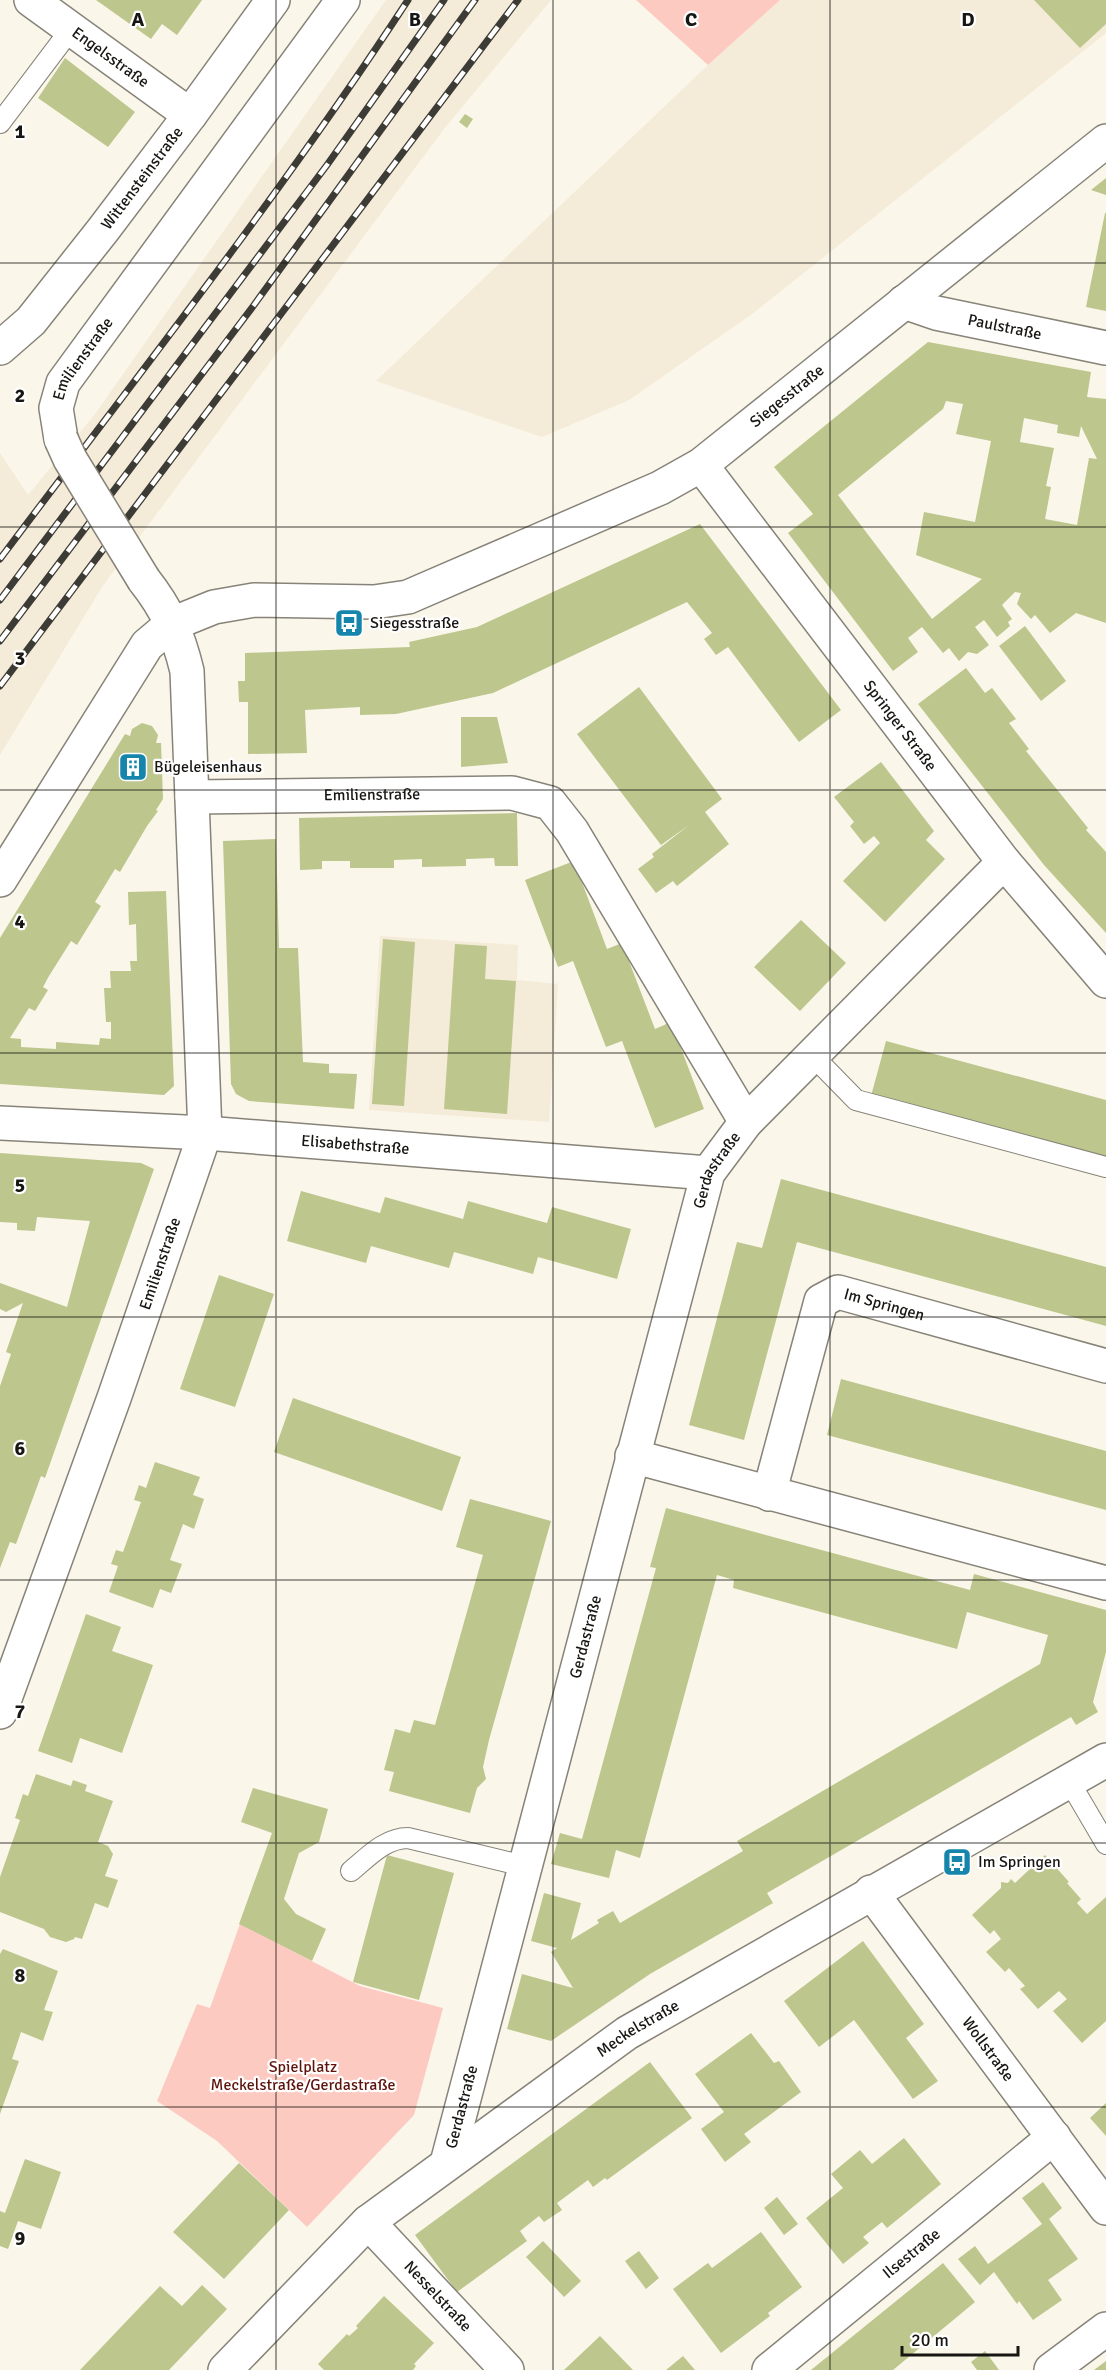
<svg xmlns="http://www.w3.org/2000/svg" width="1106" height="2370" font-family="Signika,sans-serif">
  <rect width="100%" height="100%" fill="#fbf6ea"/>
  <path fill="#f4ebd8" d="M386,0H551L444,129L102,587L0,755V453L28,495L95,414Z
    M780,0H1106V33L752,314L629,400L542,437L376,381L708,65Z
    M380,936L518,945L517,980L558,984L549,1122L369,1110Z"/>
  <path fill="#fdcac1" d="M636,0H780L708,65Z
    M240,1924L360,1986L443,2008L414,2115L307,2227L217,2141L157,2101L197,2004L210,2008Z"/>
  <path fill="#bdc68c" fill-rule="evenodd" d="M96,0H202L177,35L162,24L151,39Z
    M1034,0H1106V24L1080,48Z
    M65,58L135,112L108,147L38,98Z
    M465,114L473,119L467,128L459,122Z
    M1106,178V195L1091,190Z
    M1105,213H1106V311L1086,307Z
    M928,342L1091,372L1087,397L1106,399V623L1076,613L1050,633L1035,615L1031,619L1017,604L1021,593L1015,592L1002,605L1012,619L1008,622L1010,626L997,637L984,620L975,627L989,645L977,654L968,652L959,661L949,648L943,653L922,627L908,638L918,652L893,671L788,533L813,514L774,467ZM946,401L963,404L956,434L991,441L975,522L924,512L916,555L982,579L932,619L838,495L943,409ZM1024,418L1058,425L1057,433L1079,437L1081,426L1097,459L1089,458L1077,525L1045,519L1051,487L1046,486L1054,448L1020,442Z
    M700,524L841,710L799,742L728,647L716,655L704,639L712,633L687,602L493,693L396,714L360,715V707L305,710L307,753L248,754V702H239L238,681H245V653L410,647L409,642L477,627Z
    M1025,626L1066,681L1041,701L999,646Z
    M966,668L985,693L992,688L1016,719L1009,723L1029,749L1026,751L1088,828L1086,830L1106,852V933L1044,865L918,704Z
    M639,687L722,799L705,812L729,844L677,886L673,881L656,893L638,869L654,857L652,854L689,825L661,845L577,734Z
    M461,717H497L508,763L461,767Z
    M142,723L152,726L158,735L156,743H161L163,799L156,810L158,811L147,826L120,872L115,869L95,902L101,906L77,945L71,941L49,976L43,987L48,990L35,1011L29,1008L10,1038L21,1039V1047L56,1049V1042L99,1045L100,1038L111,1039V1022H106L104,988H111L110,971H131L130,961H137L136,924L129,925L128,892L166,891L174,1086L164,1095L0,1084V938L125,734L130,736L132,729Z
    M881,762L934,831L926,840L945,859L885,922L843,881L880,843L874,836L864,844L850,826L854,822L834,797Z
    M517,813L518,866H495L494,858L466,859V866L422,867V859L394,860V868H350V861H322V869L300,870L299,818Z
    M276,839L279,948H298L303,1062L329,1064V1073L357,1074L354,1109L249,1101L236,1094L231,1084L223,841Z
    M574,861L607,949L622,943L655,1029L671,1022L704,1109L655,1128L622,1041L606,1047L573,961L558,967L525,880Z
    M801,920L846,963L800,1011L754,967Z
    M383,939L415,942L404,1106L372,1104Z
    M455,944L487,946L485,979L516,981L507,1114L444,1109Z
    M886,1041L1106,1100V1159L871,1096Z
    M0,1153L141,1163L154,1169L45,1478L41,1476L16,1544L10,1542L0,1568V1386L11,1354L6,1352L23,1303L6,1312L0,1309V1283L67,1307L90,1221L37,1217L35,1231L17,1230V1223L0,1222Z
    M781,1179L1106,1267V1326L797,1242L744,1440L689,1425L737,1242L762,1248Z
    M301,1191L380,1213L385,1197L463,1219L468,1201L547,1223L552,1207L631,1229L617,1279L538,1257L533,1274L454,1252L449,1268L371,1246L366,1263L287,1241Z
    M219,1275L274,1294L235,1407L180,1389Z
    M841,1379L1106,1451V1510L827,1435Z
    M293,1398L461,1457L442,1511L274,1452Z
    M155,1462L200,1477L193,1495L204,1499L194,1529L183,1524L170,1560L182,1564L171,1593L160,1589L153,1608L109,1592L118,1566L111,1564L116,1550L123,1552L141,1502L134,1500L139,1485L146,1488Z
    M470,1499L551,1521L489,1740L483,1767L486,1779L477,1788L470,1813L389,1791L394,1772L384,1770L395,1729L410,1733L414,1720L435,1725L483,1555L456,1547Z
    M666,1508L970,1590L974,1574L1106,1610V1652L1093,1702L1098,1712L1076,1725L1071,1717L767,1893L773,1903L650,1974L551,2041L507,2029L522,1974L573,1988L551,1952L557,1948L531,1941L544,1893L581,1903L571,1940L599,1923L597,1920L613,1911L620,1923L743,1851L737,1841L1040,1664L1048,1635L967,1612L957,1649L733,1588L734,1580L717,1575L640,1858L616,1850L609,1878L551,1864L560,1833L582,1839L656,1568L650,1567Z
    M86,1614L121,1627L112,1651L153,1665L122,1753L80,1738L72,1763L38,1751Z
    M36,1774L71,1786L73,1780L87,1785L85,1791L113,1801L98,1842L108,1846L113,1854L105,1876L118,1880L108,1908L95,1903L82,1939L75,1937L74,1939L66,1942L50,1937L44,1929L0,1912V1877L20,1820L15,1818L23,1794L28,1796Z
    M253,1788L328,1809L319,1842L299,1853L284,1899L296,1914L326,1929L312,1961L239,1924L272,1833L241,1822Z
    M387,1855L454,1873L419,2000L353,1982Z
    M1045,1855L1069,1882L1067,1883L1081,1899L1077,1903L1087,1914L1106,1897V2021L1082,2043L1053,2011L1067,1999L1059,1991L1038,2009L1020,1989L1025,1986L1009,1968L1005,1972L986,1952L1001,1939L994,1930L990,1934L972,1915L1001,1888V1882L1008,1883L1011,1879L1015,1883Z
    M863,1941L924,2024L906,2038L938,2081L913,2099L854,2020L819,2047L784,2001Z
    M3,1949L58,1971L44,2010L53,2012L43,2041L21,2032L12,2059L19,2061L0,2114V1954Z
    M751,2033L774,2063L779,2061L801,2092L744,2134L751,2142L725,2162L701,2129L724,2112L695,2074Z
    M650,2062L692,2118L607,2180L605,2178L593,2187L588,2180L557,2203L562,2210L544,2222L539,2216L520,2231L527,2241L457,2292L415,2235Z
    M1106,2103V2136L1090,2118Z
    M904,2138L941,2184L887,2228L882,2222L863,2237L869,2243L843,2264L806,2218L843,2188L831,2174L860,2150L872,2164Z
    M25,2159L61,2172L41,2229L18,2221L8,2249L0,2246V2211L5,2213Z
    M239,2163L289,2210L224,2279L173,2232Z
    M1043,2182L1062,2208L1049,2219L1078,2259L1048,2280L1062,2300L1033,2320L1019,2301L1017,2304L994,2272L980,2285L958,2259L975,2246L988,2264L1042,2224L1022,2198Z
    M777,2197L798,2224L784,2235L764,2208Z
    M761,2232L802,2287L768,2313L770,2316L721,2353L673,2289L708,2263L712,2268Z
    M543,2241L581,2281L564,2297L526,2257Z
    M639,2251L659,2278L646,2289L625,2261Z
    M943,2263L975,2302L893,2370H811Z
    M202,2285L227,2309L169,2370H80L160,2286L182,2306Z
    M384,2296L434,2343L414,2364L416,2366L413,2370H324L318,2364L347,2334L349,2336L358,2328L356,2326Z
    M600,2336L633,2370H564Z
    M985,2351L999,2370H977L971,2362Z
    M683,2356L695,2370H666Z
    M1106,2361V2370H1094Z"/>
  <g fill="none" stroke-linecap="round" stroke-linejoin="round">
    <g stroke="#878378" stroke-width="22">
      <path id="lane" d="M0,123L71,29
        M812,1055L856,1100L1106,1167
        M1069,1781L1106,1844
        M351,1871C368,1857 385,1838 408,1838L524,1866"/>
    </g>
    <g stroke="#878378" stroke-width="36">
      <g id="street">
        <path id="s1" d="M31,0L190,115"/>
        <path id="s2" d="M904,302L936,313L1106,348"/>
        <path id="s3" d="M61,439L56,408L63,383L343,0"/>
        <path id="s4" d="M701,465L1004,862L1106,981"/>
        <path id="s5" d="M192,797L512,793L550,803L572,831L746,1122"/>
        <path id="s6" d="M0,880L147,645L172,624L214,607L254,600L374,602L408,597L660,488L701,465L1106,141"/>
        <path id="s7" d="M0,1123L205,1133L708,1173"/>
        <path d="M632,1456L1106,1583"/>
        <path id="s8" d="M769,1494L821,1301L838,1292L1106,1366"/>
        <path id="s9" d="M0,1712L114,1398L205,1133L187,671C178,634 167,609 144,580"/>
        <path id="s10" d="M871,1892L1106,2208"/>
        <path id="s11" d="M447,2163L708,1173L746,1122L1004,862"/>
        <path id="s12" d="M368,2222L507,2370"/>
        <path id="s13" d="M769,2370L1054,2137"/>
        <path d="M1051,2370L1106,2329"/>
      </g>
    </g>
    <g stroke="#878378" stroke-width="36">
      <g id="secondary">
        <path id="s14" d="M0,348L31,321L103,230L190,115L273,0"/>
        <path id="s15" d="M225,2370L368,2222L627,2033L1106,1760"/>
      </g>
    </g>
    <use href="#lane" stroke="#fff" stroke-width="20"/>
    <use href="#street" stroke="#fff" stroke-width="33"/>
    <use href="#secondary" stroke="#fff" stroke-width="33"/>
    <g stroke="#3d3b35" stroke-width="7">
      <path id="rail" d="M0,559C138,375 282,193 408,0
        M0,600L327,165L444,0
        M0,641L254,305L475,0
        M0,686L518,0"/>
    </g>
    <use href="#rail" stroke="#fff" stroke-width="4.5" stroke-dasharray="14" stroke-linecap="butt"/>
    <g stroke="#878378" stroke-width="36" stroke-linecap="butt">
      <path id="street-bridge" d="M61,439L70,459L144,580"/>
    </g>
    <use href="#street-bridge" stroke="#fff" stroke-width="33"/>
  </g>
  <path fill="none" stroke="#181612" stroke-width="1.5" stroke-opacity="0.55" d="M276,0V2370M553,0V2370M830,0V2370M0,263H1106M0,527H1106M0,790H1106M0,1053H1106M0,1317H1106M0,1580H1106M0,1843H1106M0,2107H1106"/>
  <defs>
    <g id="bus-square" transform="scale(1.5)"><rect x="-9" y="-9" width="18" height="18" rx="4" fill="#1585ab" stroke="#fff"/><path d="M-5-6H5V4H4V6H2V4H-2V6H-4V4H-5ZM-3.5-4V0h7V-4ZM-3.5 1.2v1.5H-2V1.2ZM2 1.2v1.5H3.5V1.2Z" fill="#fff"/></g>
    <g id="building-square" transform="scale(1.5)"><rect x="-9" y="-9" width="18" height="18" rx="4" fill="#1585ab" stroke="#fff"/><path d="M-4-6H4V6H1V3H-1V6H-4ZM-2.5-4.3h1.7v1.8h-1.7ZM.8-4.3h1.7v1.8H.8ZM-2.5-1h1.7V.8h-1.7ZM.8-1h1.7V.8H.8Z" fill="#fff"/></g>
  </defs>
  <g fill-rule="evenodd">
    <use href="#bus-square" x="349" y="623"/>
    <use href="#building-square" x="133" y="767"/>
    <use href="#bus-square" x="957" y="1862"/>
  </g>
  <g text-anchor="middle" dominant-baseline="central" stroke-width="4.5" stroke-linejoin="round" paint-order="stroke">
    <g font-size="16" fill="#181612" stroke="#fff">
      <text stroke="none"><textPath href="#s1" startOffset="98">Engelsstraße</textPath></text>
      <text stroke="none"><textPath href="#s14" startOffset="222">Wittensteinstraße</textPath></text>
      <text stroke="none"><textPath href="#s2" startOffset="104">Paulstraße</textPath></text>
      <text stroke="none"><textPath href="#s3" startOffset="88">Emilienstraße</textPath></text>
      <text stroke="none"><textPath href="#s6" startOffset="982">Siegesstraße</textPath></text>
      <text stroke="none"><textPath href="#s4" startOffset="328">Springer Straße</textPath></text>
      <text stroke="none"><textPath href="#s5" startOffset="180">Emilienstraße</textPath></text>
      <text stroke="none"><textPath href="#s7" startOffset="356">Elisabethstraße</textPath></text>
      <text stroke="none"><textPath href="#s11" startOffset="1030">Gerdastraße</textPath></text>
      <text stroke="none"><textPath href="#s9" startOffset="476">Emilienstraße</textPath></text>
      <text stroke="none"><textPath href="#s8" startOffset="267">Im Springen</textPath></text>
      <text stroke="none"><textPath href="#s11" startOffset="544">Gerdastraße</textPath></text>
      <text stroke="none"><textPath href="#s15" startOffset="538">Meckelstraße</textPath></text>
      <text stroke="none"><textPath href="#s10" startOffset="196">Wollstraße</textPath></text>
      <text stroke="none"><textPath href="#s11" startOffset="58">Gerdastraße</textPath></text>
      <text stroke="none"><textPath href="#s13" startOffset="184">Ilsestraße</textPath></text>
      <text stroke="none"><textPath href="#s12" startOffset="102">Nesselstraße</textPath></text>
    </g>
    <g font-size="16" fill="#181612" stroke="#fff" text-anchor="start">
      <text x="370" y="623">Siegesstraße</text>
      <text x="154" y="767">Bügeleisenhaus</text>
      <text x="978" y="1862">Im Springen</text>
    </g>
    <g font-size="16" fill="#5e140d" stroke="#fff">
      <text x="303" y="2067">Spielplatz<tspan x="303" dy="18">Meckelstraße/Gerdastraße</tspan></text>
    </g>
  </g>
  <g font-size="20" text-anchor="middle" font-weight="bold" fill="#181612" stroke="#fff" stroke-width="4.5" stroke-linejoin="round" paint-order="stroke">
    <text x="138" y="26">A</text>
    <text x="415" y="26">B</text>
    <text x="691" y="26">C</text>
    <text x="968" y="26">D</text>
    <text x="20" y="138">1</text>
    <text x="20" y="402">2</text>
    <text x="20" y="665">3</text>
    <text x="20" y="928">4</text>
    <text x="20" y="1192">5</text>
    <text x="20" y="1455">6</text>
    <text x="20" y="1718">7</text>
    <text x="20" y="1982">8</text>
    <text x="20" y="2245">9</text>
  </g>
  <path d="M902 2346v9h116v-9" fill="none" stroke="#181612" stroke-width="3"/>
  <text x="911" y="2346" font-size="18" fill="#181612" stroke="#ffffff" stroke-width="4.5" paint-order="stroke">20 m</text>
</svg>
